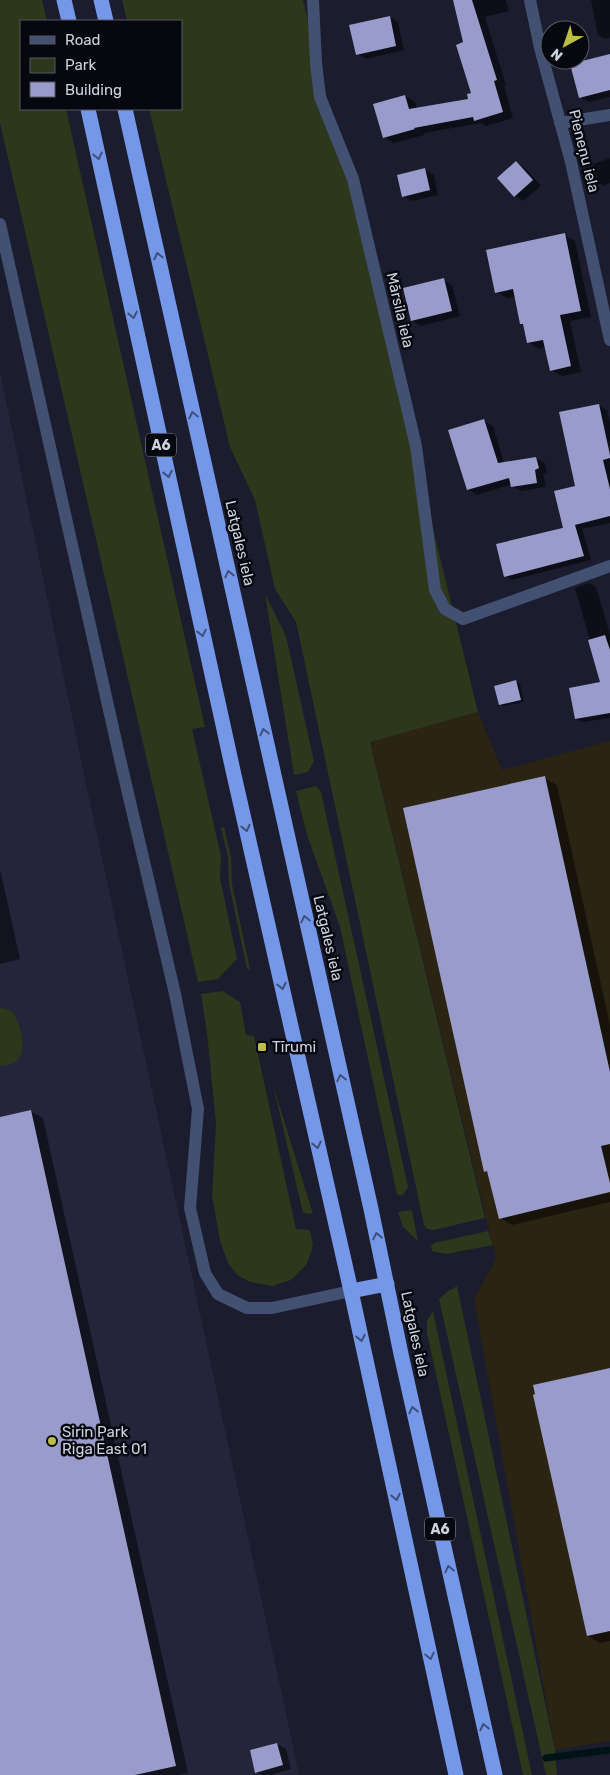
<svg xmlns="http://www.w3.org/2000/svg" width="610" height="1775" font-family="Rubik,sans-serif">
  <rect width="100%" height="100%" fill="#1b1c2e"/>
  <path fill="#24243b" d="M0,372L84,774L299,1774L296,1775H0Z"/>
  <path fill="#2b2413" d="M478,712L502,770L610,741V1741L555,1750L474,1299L496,1259L370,741Z"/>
  <path fill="#2c371b" d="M0,0H42L47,21H21V109H66L205,727L192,729L221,856L220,878L237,959L218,979L198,982L0,123Z
    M122,0H303L478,712L370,742L485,1218L434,1230L428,1229L424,1225L296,622L275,589L255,500L230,447L149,109H181V21H127Z
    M265,594L286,636L314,761L308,772L294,775Z
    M316,786L321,792L408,1187L403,1195H397L340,927L307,835L296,791Z
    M224,827L231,857L232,884L250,969H247L229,884L228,857L221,828Z
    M223,991L240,1002L246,1035L254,1036L296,1229L310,1230L313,1245L311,1253L306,1265L291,1280L272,1286L250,1282L237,1275L228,1263L220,1241L212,1196L216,1124L207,1033L201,994Z
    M0,1008C4,1009 8,1009 11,1011C20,1018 27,1051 18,1059C14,1064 6,1065 0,1066Z
    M273,1085L313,1214L303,1213Z
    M412,1210L418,1241L403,1227L398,1212Z
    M488,1231L493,1245L446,1254L432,1251L431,1246L434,1243Z
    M457,1286L555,1750L557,1775H546L439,1299L447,1292Z
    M433,1311L532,1775H523L427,1333V1321Z"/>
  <path fill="#0007" d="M454,0H506L509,11L485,17L506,85L504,86L513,118L486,126L481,123L424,133V135L394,143L384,137L405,96L415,102L417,109L470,100L472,94L465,43Z
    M591,0H610V38L605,39L598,35Z
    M390,17L398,22L404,50L366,59L357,54Z
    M610,58V97L589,102L580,97Z
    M610,158V183L603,186L599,183L593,164Z
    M516,163L525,168L541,186L523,201L515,196Z
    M425,170L434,175L438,195L412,201L403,196Z
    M564,235L575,241L591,317L570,321L581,372L562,376L551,370L546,347L539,349L528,342L525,326L521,324L515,297L507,298L497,292Z
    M443,280L452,285L460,316L421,326L412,321Z
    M598,405L607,410L610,423V523L582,529L591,560L512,580L505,576L567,529Z
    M484,421L493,426L504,463L536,458L545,463L547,473L543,474L546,487L521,491L512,486V484L477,495L468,489Z
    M589,583L596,587L610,634V718L583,722L576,719L602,683L575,588Z
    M516,682L520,684L524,702L504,706L500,704Z
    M544,778L557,785L610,1025V1202L512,1225L500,1218L489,1173L485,1171Z
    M0,869L20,959L0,964Z
    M30,1111L43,1118L188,1773L178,1775H0V1118Z
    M610,1370V1641L600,1643L588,1636Z
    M277,1744L286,1749L291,1769L271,1775H261L256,1772Z"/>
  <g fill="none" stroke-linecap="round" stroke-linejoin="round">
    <path stroke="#011315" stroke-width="7" d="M546,1758L610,1750"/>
  </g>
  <path fill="#999cca" d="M453,0H472L497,80L494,81L503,112L474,121L473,117L414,128L415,129L383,138L373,104L405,95L409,109L468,99L467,94L471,93L456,45L463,42Z
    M390,16L396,46L356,55L349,25Z
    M610,54V90L579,98L570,64Z
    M516,161L533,180L514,197L497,178Z
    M425,168L430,190L402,197L397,175Z
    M565,233L581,311L560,315L571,366L550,371L543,340L527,343L523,324H520L513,289L495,293L486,250Z
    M444,278L452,311L411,321L403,288Z
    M599,404L610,455V458L603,460L610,489V516L563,528L554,491L575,486L559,412Z
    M484,419L498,463L536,457L539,468L535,470L537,483L511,487L509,478L467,490L448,430Z
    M575,525L584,556L504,577L496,544Z
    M605,635L610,650V713L575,719L569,688L600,682L588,640Z
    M516,680L521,700L499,705L494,686Z
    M545,776L610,1072V1144L601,1146L610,1183V1192L499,1219L487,1171L484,1172L403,808Z
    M31,1110L176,1766L135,1775H0V1117Z
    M610,1368V1631L587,1636L533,1395L535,1394L533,1385Z
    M277,1743L283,1765L255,1773L250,1750Z"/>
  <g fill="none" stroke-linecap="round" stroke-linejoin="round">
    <path stroke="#425172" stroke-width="12" d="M313,0L316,63L320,97L353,179L416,446L435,590L445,609L463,619L610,566
      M530,0L540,48L571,162L610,340
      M560,123L610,115
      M0,224L120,759L175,994L198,1109L190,1208L205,1273L218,1294L247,1308H272L351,1291"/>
    <path stroke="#7497e8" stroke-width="15" d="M64,0L69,21
      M101,0L106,21
      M88,109L234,775L351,1291L456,1775
      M125,109L371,1209L401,1354L495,1775
      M351,1291L387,1284"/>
  </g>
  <defs><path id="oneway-chevron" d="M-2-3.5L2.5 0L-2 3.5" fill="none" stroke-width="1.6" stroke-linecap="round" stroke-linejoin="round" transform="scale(1.25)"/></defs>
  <g stroke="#3e4f7c">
    <use href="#oneway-chevron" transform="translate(98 156) rotate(78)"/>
    <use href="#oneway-chevron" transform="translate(158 256) rotate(-103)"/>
    <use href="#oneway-chevron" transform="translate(133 315) rotate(78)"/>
    <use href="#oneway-chevron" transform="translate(193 415) rotate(-103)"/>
    <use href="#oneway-chevron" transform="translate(168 474) rotate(78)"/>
    <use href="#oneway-chevron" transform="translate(229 574) rotate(-103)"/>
    <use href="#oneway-chevron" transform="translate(202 633) rotate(78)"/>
    <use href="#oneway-chevron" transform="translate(264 732) rotate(-103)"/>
    <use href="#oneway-chevron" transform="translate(246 828) rotate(77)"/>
    <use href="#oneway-chevron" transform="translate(305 919) rotate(-103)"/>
    <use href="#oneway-chevron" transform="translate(282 986) rotate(77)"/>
    <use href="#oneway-chevron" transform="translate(341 1078) rotate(-103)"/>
    <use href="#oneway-chevron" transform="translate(317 1145) rotate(77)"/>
    <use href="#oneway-chevron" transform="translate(377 1236) rotate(-102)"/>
    <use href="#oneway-chevron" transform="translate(361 1338) rotate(78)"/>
    <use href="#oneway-chevron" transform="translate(413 1410) rotate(-103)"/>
    <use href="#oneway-chevron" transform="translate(396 1497) rotate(78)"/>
    <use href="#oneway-chevron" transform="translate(449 1569) rotate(-103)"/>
    <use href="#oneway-chevron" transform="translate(430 1656) rotate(78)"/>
    <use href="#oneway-chevron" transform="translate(484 1727) rotate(-102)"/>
  </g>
  <g fill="#bcbf43" stroke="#07070f" stroke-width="2">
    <rect x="257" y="1042" width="10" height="10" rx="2.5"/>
    <circle cx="52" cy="1441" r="5"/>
  </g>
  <g text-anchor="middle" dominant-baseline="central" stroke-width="5" stroke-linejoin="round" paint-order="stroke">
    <g fill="#07070f" stroke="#9494a0" stroke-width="1">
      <rect x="146" y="433.5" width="30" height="23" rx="4"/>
      <rect x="425" y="1517.5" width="30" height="23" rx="4"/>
    </g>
    <g font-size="14" font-weight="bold" fill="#d0d1de">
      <text x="161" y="445">A6</text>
      <text x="440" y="1529">A6</text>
    </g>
    <g font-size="15" fill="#d0d1de" stroke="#07070f">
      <text transform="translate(584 151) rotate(76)">Pieneņu iela</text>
      <text transform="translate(400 310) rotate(77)">Mārsila iela</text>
      <text transform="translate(240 543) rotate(77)">Latgales iela</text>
      <text transform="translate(328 938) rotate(77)">Latgales iela</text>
      <text transform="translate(415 1334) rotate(78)">Latgales iela</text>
    </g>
    <g font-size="15" fill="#d0d1de" stroke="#07070f" text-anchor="start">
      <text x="272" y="1047">Tīrumi</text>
      <text x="62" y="1432">Sirin Park<tspan x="62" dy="17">Riga East 01</tspan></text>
    </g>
  </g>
  <rect x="20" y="20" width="162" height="90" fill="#07070f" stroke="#575862"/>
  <rect x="30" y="36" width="25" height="8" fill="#425172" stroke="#575862"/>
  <text x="65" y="45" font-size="15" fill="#d0d1de">Road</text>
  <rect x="30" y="58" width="25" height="15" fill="#2c371b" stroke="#575862"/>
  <text x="65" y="70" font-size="15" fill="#d0d1de">Park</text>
  <rect x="30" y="82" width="25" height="15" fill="#999cca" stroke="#575862"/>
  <text x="65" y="95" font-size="15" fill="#d0d1de">Building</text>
  <g transform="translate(565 45) rotate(220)"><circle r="24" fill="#07070f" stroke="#575862"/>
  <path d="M0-4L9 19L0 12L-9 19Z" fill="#bcbf43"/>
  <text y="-8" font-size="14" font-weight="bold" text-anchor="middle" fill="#d0d1de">N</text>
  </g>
</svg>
